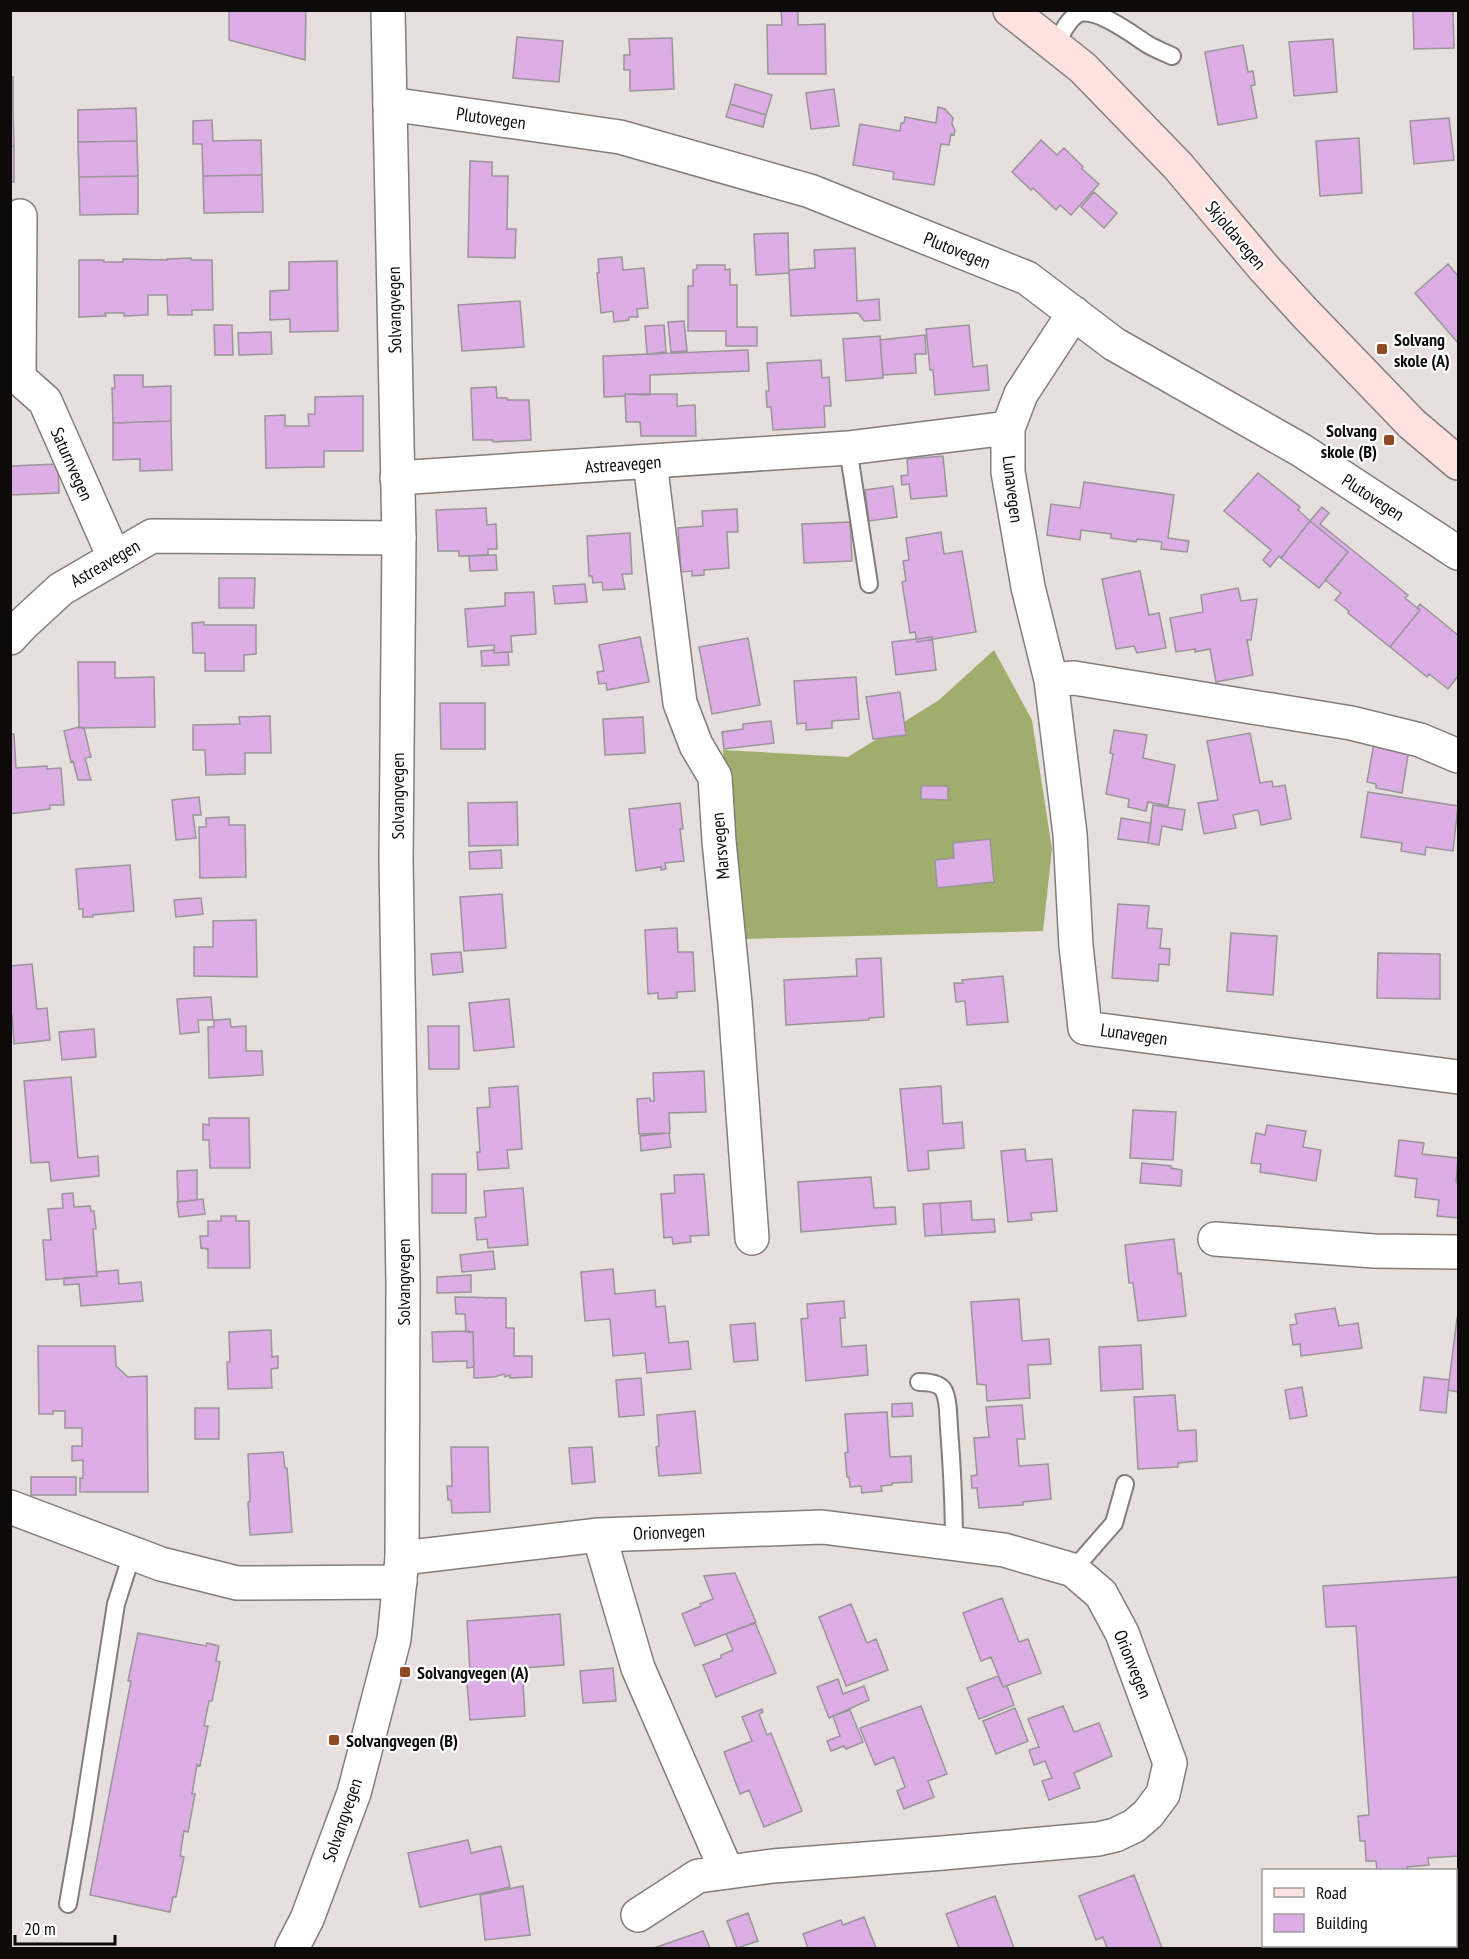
<svg xmlns="http://www.w3.org/2000/svg" width="1469" height="1959" font-family="'PT Sans Narrow',sans-serif">
  <rect width="100%" height="100%" fill="#e6dfdd"/>
  <path fill="#9fae6c" d="M994,650L1032,720L1052,849L1043,931L743,939L723,750L848,757L939,700Z"/>
  <path fill="#ddaee5" stroke="#999599" stroke-width="1.5" d="M229,10H306L305,60L229,40Z
    M781,10H798V25L825,24L826,74H768L767,25H782Z
    M1453,10L1454,48L1414,49L1413,11Z
    M517,37L563,41L559,82L513,78Z
    M672,38L674,89L630,91V70H624V55H630L629,39Z
    M1333,39L1337,92L1294,96L1289,42Z
    M1243,45L1248,72L1253,71L1255,85L1251,86L1257,118L1218,125L1205,52Z
    M10,77H13V105H10Z
    M735,84L772,95L766,115L730,104Z
    M834,89L839,126L811,129L806,93Z
    M730,104L766,115L763,127L726,117Z
    M10,105H13L14,146H10Z
    M938,107L945,109L953,118L952,124L955,130L954,135L951,134L949,145L941,144L934,185L893,179L894,172L853,165L860,124L900,131L901,123H904L905,117L936,123Z
    M136,108L137,141L78,142V110Z
    M1449,118L1454,160L1414,164L1410,121Z
    M212,120L213,141L261,140L262,175L203,176L202,144H193V121Z
    M1359,138L1362,193L1320,196L1316,141Z
    M1041,140L1057,155L1064,148L1083,167L1082,169L1099,184L1071,215L1060,205L1056,210L1033,188L1031,190L1012,172Z
    M137,141L138,176L79,177L78,142Z
    M10,146H14V182H10Z
    M470,161L492,162V176H508L507,229H516L515,258L468,257Z
    M262,175L263,212L204,213L203,176Z
    M138,176V214L80,215L79,177Z
    M1094,192L1117,213L1104,228L1081,207Z
    M788,233L789,273L756,275L754,234Z
    M855,248L857,301L879,299L880,320L864,321L858,313L791,316L789,270L815,268L814,250Z
    M622,257L623,270L644,268L648,308L637,309L638,317H629V320L614,322L613,311L601,313L597,273H599L598,259Z
    M191,258V260H212L213,310H192V315H168L167,295H148V315L124,316V313H105L106,316L79,317V260H104V262H123V259L167,260V259Z
    M337,261L338,331L290,332V319L270,320V291L289,290V262Z
    M1448,264L1458,276V343L1415,293Z
    M697,265H725V270L730,269V285H737V327H757V346H726V331H688V286H693V270L697,269Z
    M520,301L524,347L462,351L458,305Z
    M684,321L687,351L671,352L668,322Z
    M214,325H232L233,355H215Z
    M664,325L666,352L647,354L645,326Z
    M969,325L973,367L987,365L989,390L935,395L933,370H930L926,329Z
    M271,332L272,354L239,355L238,333Z
    M925,335L926,354H915L916,373L883,375L880,340Z
    M880,336L883,378L846,381L843,339Z
    M748,350L749,371L650,375V395L625,394V396L604,397L603,356Z
    M821,360L822,378L829,377L831,406H824L825,427L773,430L771,407H767L766,391H769L767,363Z
    M114,375H143V387L171,386V421L113,423L112,388H115Z
    M496,387L497,398H507V400H529L531,440L493,442V440H473L471,388Z
    M625,394H677V406L695,405L696,436H641L640,422H626Z
    M363,396V451H324V467L266,468L265,416L285,415V426H309L308,414H315V397Z
    M171,421L172,470L140,471V459L113,460V423Z
    M943,456L947,496L911,499L909,484L902,485L901,476L908,475L907,459Z
    M58,464L59,493L10,495V466Z
    M1258,473L1300,507L1298,510L1310,521L1281,558L1279,556L1270,567L1263,560L1271,550L1224,511Z
    M1084,482L1174,495L1168,538L1189,541L1187,552L1161,549L1162,542L1137,539L1136,542L1111,538V534L1081,530L1080,540L1047,535L1051,504L1080,508Z
    M893,486L897,517L869,521L865,490Z
    M1322,507L1329,513L1320,524L1408,595L1405,598L1420,610L1390,647L1348,613L1349,611L1335,600L1341,593L1325,580L1348,552L1310,521Z
    M486,508L487,525L496,524L497,549H488V555L459,556V551H438L436,510Z
    M737,509L738,532H727L729,568L704,570V575L692,576V571L681,572L678,528L703,526L702,511Z
    M1310,521L1348,552L1319,588L1281,558Z
    M850,522L852,561L804,563L802,524Z
    M941,532L944,554L962,551L976,632L917,642L915,632L910,633L902,582L906,581L903,561L909,560L906,538Z
    M630,533L632,574H622L625,589L603,590L602,582L593,583L592,576H589L587,536Z
    M496,555L497,570L470,571L469,556Z
    M1140,571L1149,615L1159,613L1166,648L1137,653L1134,646L1116,649L1102,579Z
    M219,578H255L254,608H219Z
    M585,584L587,602L555,604L553,586Z
    M1238,588L1241,601L1257,599L1251,640H1247L1253,675L1216,682L1210,649L1195,652V649L1176,652L1170,618L1203,612L1201,595Z
    M534,592L536,634L511,636L512,652L494,653V645L468,647L465,609L505,606V593Z
    M1420,604L1458,635V676L1448,689L1429,674L1427,677L1390,647L1420,610L1417,608Z
    M204,622V625H256V654L244,655V671H205V653H193L192,623Z
    M640,637L649,682L607,690L606,683L599,684L597,672L604,671L599,645Z
    M932,637L936,670L896,675L892,642Z
    M748,638L760,705L712,714L699,647Z
    M494,650V653L508,652L509,665L482,666L481,651Z
    M78,662H115V678L154,677L155,727L79,728Z
    M856,677L859,719L832,721V728L806,730V723L797,724L794,681Z
    M900,692L906,735L873,739L866,697Z
    M440,703H485V749H441Z
    M270,716L271,753H245V774L206,775L205,750H193V725L240,724L239,717Z
    M643,717L645,753L605,755L603,719Z
    M771,721L774,743L724,749L722,732L743,729V724Z
    M79,727L84,728L91,757L85,758L91,780H78L73,761L71,762L64,731Z
    M1114,730L1147,735L1143,758L1175,765L1168,806L1148,802L1146,811L1128,807L1129,799L1106,794L1113,754L1110,753Z
    M1250,733L1260,783L1272,781L1273,787L1285,785L1291,819L1261,825L1259,813L1257,810L1233,815L1236,828L1204,834L1198,803L1218,800L1207,741Z
    M10,734H14L16,768L47,766V769L61,768L64,805H50V809L10,814Z
    M1374,743L1409,749L1402,793L1376,788V784L1367,782Z
    M921,786H948V800L921,799Z
    M1368,792L1458,806L1453,851L1426,847L1425,855L1401,851L1402,843L1361,837Z
    M199,797L201,815H193L196,838L176,840L172,800Z
    M517,802L518,845L469,846L468,803Z
    M680,803L683,829H680L684,861L665,863L666,869L661,870V867L636,871L629,809Z
    M1153,805L1185,810L1182,830L1162,826L1159,845L1148,843Z
    M229,817V825H245L246,877L200,878L199,827H206V818Z
    M1121,818L1151,823L1148,843L1118,839Z
    M990,839L994,882L937,888L935,860L954,858L953,843Z
    M501,850L502,868L470,869L469,852Z
    M130,865L134,911L93,915V917H83V909H79L76,869Z
    M502,894L506,948L464,951L460,897Z
    M201,898L203,914L176,917L174,900Z
    M1118,904L1149,906L1147,928L1162,929L1160,948L1170,949L1169,965L1159,964L1158,981L1112,978Z
    M256,920L257,977L194,976V947H213V921Z
    M677,928L678,952H693L695,991L677,992V998L658,999V993L648,994L645,930Z
    M1231,933L1277,936L1273,995L1227,991Z
    M461,952L463,972L433,975L431,954Z
    M1378,953L1440,954V999L1377,998Z
    M881,958L884,1017L869,1018V1020L786,1025L784,980L857,976L856,959Z
    M32,964L37,1009L47,1008L50,1040L14,1044L12,1015H10V966Z
    M1003,976L1008,1022L967,1025L965,1001L956,1002L954,983H963L962,980Z
    M211,997L213,1020H198L199,1032L180,1034L177,999Z
    M509,999L514,1047L474,1051L469,1003Z
    M230,1019L231,1027L246,1026V1051H262L263,1075L209,1078L208,1027H214V1020Z
    M428,1026H459V1069H429Z
    M94,1029L96,1057L62,1060L59,1032Z
    M704,1071L706,1112L669,1113L670,1133L639,1134L637,1099L650,1098V1101H654L653,1073Z
    M71,1077L78,1158L98,1156L99,1176L51,1181L49,1162L31,1163L24,1081Z
    M518,1086L522,1149L507,1150L509,1168L478,1170L477,1152H480L477,1108L490,1107L489,1088Z
    M941,1086L943,1124L962,1122L964,1148L928,1151L929,1169L908,1171L900,1089Z
    M1133,1110L1176,1112L1173,1160L1130,1158Z
    M209,1118H249L250,1168H210L209,1140H203V1124L209,1125Z
    M1267,1125L1306,1131L1303,1147L1321,1150L1316,1181L1260,1172L1261,1164L1251,1163L1256,1133L1265,1135Z
    M669,1133L671,1147L641,1151L640,1136Z
    M1399,1140L1424,1143L1422,1154L1458,1158L1456,1182L1458,1183V1218L1437,1216L1439,1200L1415,1197L1417,1179L1395,1176Z
    M1025,1149L1026,1161L1052,1159L1057,1211L1031,1213L1032,1220L1008,1222L1001,1151Z
    M1142,1163L1171,1166V1168L1182,1170L1181,1186L1140,1183Z
    M197,1170V1200L178,1202L177,1171Z
    M432,1174H466V1213H432Z
    M704,1174L709,1235L690,1236L691,1242L673,1244L672,1237L664,1238L661,1194L675,1193L674,1175Z
    M871,1177L874,1208L895,1207L896,1224L801,1232L798,1182Z
    M523,1188L528,1245L488,1248L487,1239L477,1240L475,1218L486,1217L484,1191Z
    M73,1193L74,1207L90,1206L91,1211H94L96,1229H93L97,1276L46,1280L43,1240H51L48,1209L63,1208L62,1194Z
    M203,1199L205,1214L179,1217L177,1202Z
    M971,1201L972,1220L994,1219L995,1232L942,1235L940,1203Z
    M940,1203L942,1235L925,1236L923,1204Z
    M221,1216H236V1221H249L250,1268H208V1249L201,1248L200,1236H208V1221H221Z
    M1174,1239L1178,1274L1181,1273L1186,1316L1138,1321L1133,1283H1129L1125,1245Z
    M493,1251L495,1269L462,1272L460,1255Z
    M613,1269L615,1294L655,1290L656,1307L665,1306L669,1343L688,1341L691,1369L647,1373L645,1353L613,1356L610,1319L585,1321L581,1272Z
    M118,1270L119,1284L141,1282L143,1301L81,1306L79,1284L64,1285V1278L97,1276L96,1272Z
    M471,1275V1292L437,1293V1277Z
    M455,1297L506,1298V1328H514V1356H532V1377L510,1378V1375L505,1377L504,1374L494,1377L474,1378L473,1332H466L465,1314H456Z
    M1019,1299L1022,1341L1049,1339L1051,1364L1028,1365L1030,1398L987,1401L986,1385L977,1384L971,1302Z
    M844,1301L845,1318H840L842,1347L866,1345L868,1375L806,1381L801,1319L808,1318L807,1304Z
    M1335,1308L1339,1326L1358,1323L1362,1348L1301,1356L1300,1344L1293,1345L1290,1325L1297,1324L1295,1314Z
    M1457,1318L1458,1319V1392L1448,1390Z
    M755,1323L758,1360L734,1362L730,1325Z
    M271,1330L272,1357L278,1356V1368L271,1369L272,1388L228,1389L227,1362H230L229,1332Z
    M466,1331L473,1332L474,1367L467,1368V1361L433,1362L432,1332Z
    M1141,1345L1143,1389L1101,1391L1099,1347Z
    M38,1346H115L116,1366L128,1377L147,1376L148,1492H80V1478H83V1460L72,1461V1446H82V1428H65V1411H53V1414H39Z
    M1424,1377L1449,1380L1446,1413L1420,1410Z
    M641,1378L644,1415L619,1417L616,1380Z
    M1302,1387L1307,1416L1290,1419L1285,1390Z
    M1175,1395L1178,1431L1196,1430L1197,1461L1178,1463V1467L1138,1469L1134,1397Z
    M912,1403L913,1416L892,1417V1404Z
    M1022,1405L1025,1439H1017L1019,1466L1048,1464L1051,1499L1023,1502V1505L979,1508L977,1488H972L971,1476L977,1475L974,1438L989,1437L986,1407Z
    M195,1408H219V1439H195Z
    M695,1411L701,1473L659,1476L656,1447L659,1446L657,1415Z
    M887,1412L890,1457L911,1456L912,1482L892,1483V1485L881,1486L882,1491L862,1493L861,1486L850,1487L849,1477H847L845,1453L848,1452L845,1414Z
    M451,1447H488L490,1512L452,1513L451,1500H448L447,1486H452Z
    M592,1447L595,1482L572,1484L569,1448Z
    M283,1452L285,1468H287L292,1532L250,1535L248,1502L250,1501L248,1454Z
    M31,1477H76V1495H31Z
    M735,1573L756,1622L695,1646L682,1614L701,1606L700,1604L713,1599L704,1576Z
    M1458,1577V1856L1428,1858L1429,1865L1407,1867L1408,1870H1377L1376,1861H1366L1365,1841H1360L1358,1816L1369,1815L1356,1626L1326,1627L1323,1586Z
    M1002,1598L1019,1642L1028,1639L1041,1673L1003,1687L991,1657L981,1661L963,1613Z
    M851,1604L867,1643L876,1639L888,1670L846,1686L819,1617Z
    M560,1614L564,1665L522,1668L525,1716L470,1720L466,1672H470L467,1621Z
    M755,1623L776,1673L716,1697L703,1665L721,1658V1655L733,1650L726,1634Z
    M138,1633L206,1646L207,1643L219,1646L216,1661L220,1662L212,1701H209L204,1726H208L200,1766L197,1765L192,1794H195L188,1832L184,1831L180,1856L184,1857L176,1897H173L170,1912L90,1895L131,1681H128Z
    M613,1668L616,1701L583,1703L580,1671Z
    M998,1676L1003,1687L1007,1686L1014,1705L979,1719L967,1688Z
    M838,1679L843,1694L864,1686L869,1700L829,1718L817,1687Z
    M921,1706L947,1774L928,1781L934,1797L904,1809L897,1791L905,1787L894,1757L875,1765L860,1728Z
    M1063,1706L1074,1732L1099,1723L1112,1756L1074,1773L1080,1788L1049,1800L1042,1781L1052,1778L1045,1761L1034,1765L1029,1750L1039,1747L1028,1719Z
    M1015,1708L1028,1741L996,1754L983,1721Z
    M762,1709L763,1712L759,1714L767,1735L771,1733L802,1811L764,1827L749,1790L740,1794L724,1752L752,1741L742,1717Z
    M850,1710L863,1742L846,1749L844,1746L831,1751L827,1741L840,1736L833,1716Z
    M468,1840L471,1853L501,1846L510,1887L420,1907L408,1853Z
    M1134,1875L1162,1948H1107L1103,1937L1096,1940L1079,1896Z
    M523,1886L530,1935L485,1940L480,1895Z
    M995,1896L1014,1948H959L946,1914Z
    M748,1913L758,1941L737,1948L727,1921Z
    M864,1917L876,1948H808L803,1934L841,1920L843,1925Z
    M703,1931L710,1948H654Z"/>
  <g fill="none" stroke-linecap="round" stroke-linejoin="round">
    <g stroke="#837d7a" stroke-width="20">
      <path id="service" d="M1055,46C1061,36 1066,22 1076,15C1093,4 1133,35 1147,44C1155,49 1164,52 1172,56
        M848,448L869,584
        M919,1382C927,1382 940,1383 944,1391C949,1401 948,1417 949,1428C952,1467 954,1505 954,1544
        M1073,1570L1114,1523L1125,1484
        M68,1904L82,1823L116,1604L132,1554"/>
    </g>
    <g stroke="#837d7a" stroke-width="36">
      <path id="minor" d="M390,104L620,137L810,191L1027,278L1114,344L1301,450L1458,553
        M1074,313L1021,394L1008,428V472L1028,587L1051,680L1070,834L1076,946L1085,1028L1458,1077
        M10,378H19L45,401L114,557
        M19,378L20,216
        M650,462L680,703L696,745L715,777L719,841L735,1003L752,1238
        M397,478L848,448L1008,428
        M10,638L23,624L61,589L152,536L399,538
        M1051,680L1074,678L1351,723L1420,740L1458,756
        M1215,1239L1374,1251L1458,1252
        M10,1507L161,1564L237,1583L400,1582
        M599,1535L638,1668L727,1872
        M402,1558L599,1535L822,1527L1004,1550L1073,1570L1101,1594L1122,1633L1170,1763L1163,1794L1148,1814L1134,1826L1115,1835L1098,1839L943,1853L773,1866L698,1876L638,1915
        M1456,1917H1458"/>
    </g>
    <g stroke="#837d7a" stroke-width="36">
      <path id="tertiary" d="M292,1948L307,1919L354,1793L394,1639L402,1558L403,1283L396,860L399,538L388,10"/>
    </g>
    <g stroke="#837d7a" stroke-width="36">
      <path id="secondary" d="M1010,10L1083,68L1178,166L1264,268L1305,313L1412,424L1458,463"/>
    </g>
    <use href="#service" stroke="#fff" stroke-width="16"/>
    <use href="#minor" stroke="#fff" stroke-width="33"/>
    <use href="#tertiary" stroke="#fff" stroke-width="33"/>
    <use href="#secondary" stroke="#fde2df" stroke-width="33"/>
  </g>
  <g fill="#904a22" stroke="#fff" stroke-width="2">
    <rect x="1376" y="343" width="12" height="12" rx="3"/>
    <rect x="1383" y="434" width="12" height="12" rx="3"/>
    <rect x="399" y="1666" width="12" height="12" rx="3"/>
    <rect x="328" y="1734" width="12" height="12" rx="3"/>
  </g>
  <g text-anchor="middle" dominant-baseline="central" stroke-width="4.5" stroke-linejoin="round" paint-order="stroke">
    <g font-size="18" fill="#0d0b0a" stroke="#fff">
      <text transform="translate(491 118) rotate(8)">Plutovegen</text>
      <text transform="translate(1236 235) rotate(50)">Skjoldavegen</text>
      <text transform="translate(957 250) rotate(22)">Plutovegen</text>
      <text transform="translate(394 310) rotate(-91)">Solvangvegen</text>
      <text transform="translate(72 464) rotate(66)">Saturnvegen</text>
      <text transform="translate(623 464) rotate(-4)">Astreavegen</text>
      <text transform="translate(1013 489) rotate(83)">Lunavegen</text>
      <text transform="translate(1373 497) rotate(33)">Plutovegen</text>
      <text transform="translate(105 563) rotate(-30)">Astreavegen</text>
      <text transform="translate(397 796) rotate(-90)">Solvangvegen</text>
      <text transform="translate(720 846) rotate(-95)">Marsvegen</text>
      <text transform="translate(1134 1034) rotate(8)">Lunavegen</text>
      <text transform="translate(403 1282) rotate(-90)">Solvangvegen</text>
      <text transform="translate(669 1532) rotate(-2)">Orionvegen</text>
      <text transform="translate(1133 1664) rotate(68)">Orionvegen</text>
      <text transform="translate(342 1820) rotate(-71)">Solvangvegen</text>
    </g>
    <g font-size="18" font-weight="bold" fill="#0d0b0a" stroke="#fff" text-anchor="start">
      <text x="1394" y="339">Solvang<tspan x="1394" dy="21">skole (A)</tspan></text>
      <text x="1377" y="430" text-anchor="end">Solvang<tspan x="1377" dy="21">skole (B)</tspan></text>
      <text x="417" y="1672">Solvangvegen (A)</text>
      <text x="346" y="1740">Solvangvegen (B)</text>
    </g>
  </g>
  <rect width="1469" height="1959" fill="none" stroke="#0d0b0a" stroke-width="24"/>
  <rect x="1262" y="1869" width="195" height="78" fill="#ffffff" stroke="#9e9d9d" stroke-width="1.5"/>
  <rect x="1274" y="1888" width="30" height="9" fill="#fde2df" stroke="#9e9d9d" stroke-width="1.5"/>
  <text x="1316" y="1899" font-size="18" fill="#0d0b0a">Road</text>
  <rect x="1274" y="1914" width="30" height="18" fill="#ddaee5" stroke="#9e9d9d" stroke-width="1.5"/>
  <text x="1316" y="1929" font-size="18" fill="#0d0b0a">Building</text>
  <path d="M15 1935v9h100v-9" fill="none" stroke="#0d0b0a" stroke-width="3"/>
  <text x="24" y="1935" font-size="18" fill="#0d0b0a" stroke="#ffffff" stroke-width="4.5" paint-order="stroke">20 m</text>
</svg>
